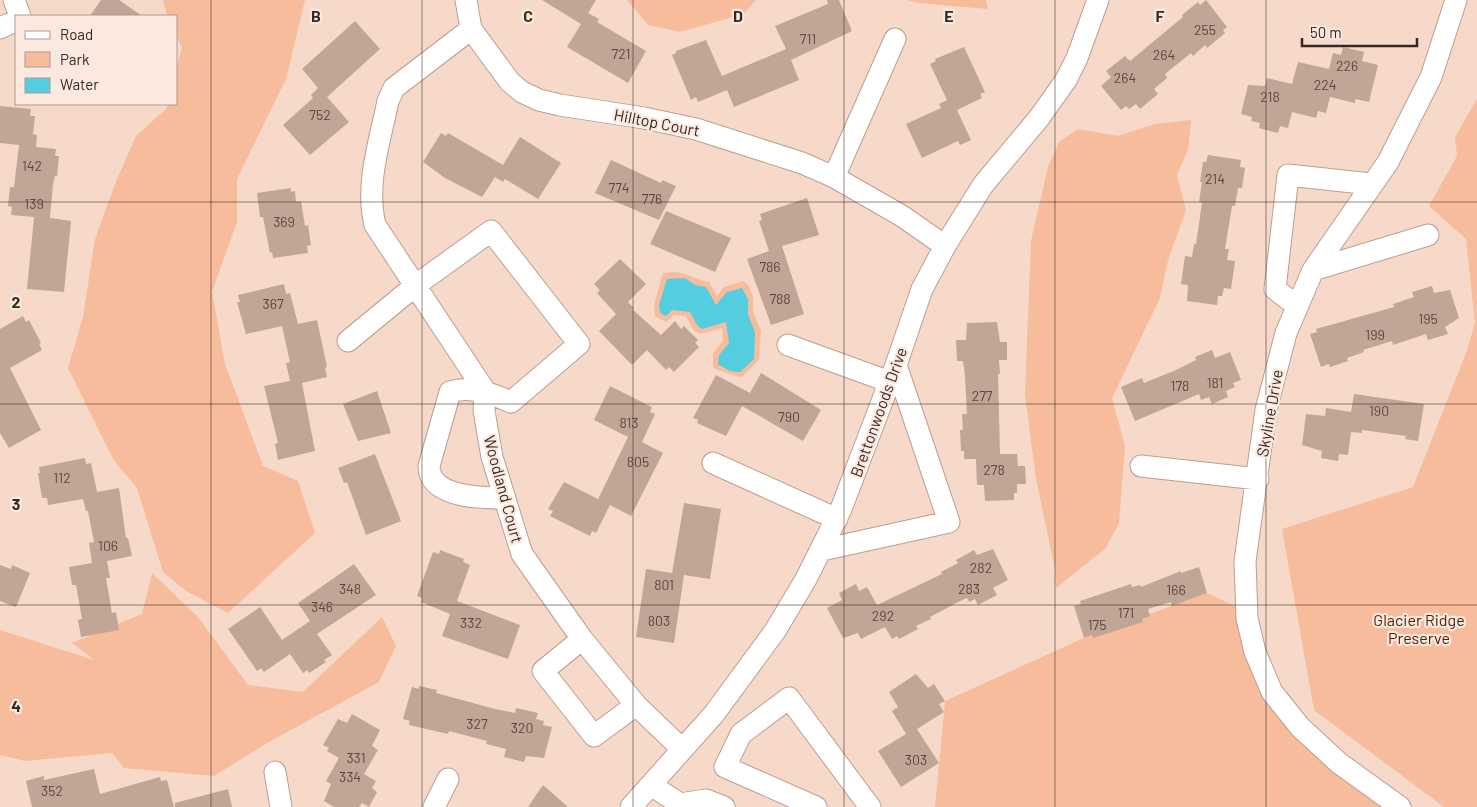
<svg xmlns="http://www.w3.org/2000/svg" width="1477" height="807" font-family="Barlow,sans-serif">
  <rect width="100%" height="100%" fill="#f6d9c9"/>
  <path fill="#f6bc9c" d="M163,0H305L286,79L237,179V222L212,292L225,364L263,466L298,481L315,533L228,613L186,591L163,572L137,488L113,459L68,368L83,317L95,239L117,179L136,136L166,109L168,104H176V69L182,47L176,36V16H167Z
    M627,0H756L744,14L680,32L648,25Z
    M907,0H986L988,9L918,3Z
    M1477,99V807H1444L1314,710L1282,529L1413,487L1466,353L1475,323L1466,239L1429,206L1457,156L1455,137Z
    M1191,120L1188,150L1177,175L1186,210L1168,260L1160,298L1112,398L1125,446L1119,523L1106,548L1056,588L1055,569L1036,479L1025,394L1031,241L1048,167L1059,142L1078,129L1118,136L1155,124Z
    M674,272C689,273 695,280 709,282L717,296L724,287L743,281L748,285L753,297V312L761,331L759,360L742,377C730,375 723,371 713,368V353L723,341L722,328L700,334L693,329L686,316L674,315L666,322L655,316L654,305L663,273Z
    M152,573L198,617L248,685L303,692L382,617L396,646L379,682L267,743L214,776L124,768L112,753L25,761L0,755V630L94,660L72,643L142,614Z
    M1207,593L1247,612L1271,688L1400,807H935L945,701L1084,638Z"/>
  <path fill="#54cddf" d="M685,278L695,285L706,287L716,305L727,292L742,288L748,299V314L755,333L754,359L740,372L730,371L718,364L719,355L729,343L726,322L702,329L697,325L690,312L672,310L666,316L660,313L659,305L667,279Z"/>
  <path fill="#c1a596" d="M101,0H119L142,16H90Z
    M542,0H596L588,13L599,19L597,22L646,51L628,83L567,47L581,24Z
    M827,0H839L852,31L791,60L799,80L734,107L727,90L698,102L696,97L691,100L672,55L676,53V51L706,40L722,76L786,49L775,26L828,4Z
    M1206,0L1227,27L1223,30L1225,33L1207,48L1205,45L1193,56L1191,53L1165,74L1167,78L1154,89L1158,94L1140,109L1136,104L1129,109L1126,106L1121,110L1101,86L1111,77L1106,71L1125,56L1130,61L1183,17L1182,15L1198,2L1200,5Z
    M355,21L380,49L327,97L349,122L310,155L283,125L313,98L311,95L318,88L302,69Z
    M964,47L985,92L980,94L982,98L957,110L971,140L960,145L958,141L922,158L906,124L941,108L939,104L947,100L930,64L936,61L935,59Z
    M1343,47L1364,52L1362,61L1378,65L1369,102L1355,99V103L1330,97L1326,113L1318,111L1316,118L1292,112L1288,128L1280,126L1278,133L1259,128L1260,123L1251,121L1252,117L1241,114L1248,85L1265,86L1267,78L1292,84L1298,62L1329,69L1333,53L1341,55Z
    M0,106L31,109L30,116H35L33,134L37,135L36,147L56,149L55,156H59L57,176H55L53,184L50,218L71,221L64,292L27,289L34,217L11,215L12,207L8,206L10,187H14L19,145L0,143Z
    M441,133L446,136L448,133L503,165L520,137L561,163L538,199L505,179L503,182L495,177L482,197L445,178L423,162Z
    M1208,155L1241,160L1240,167L1245,168L1242,188H1238L1235,206H1232L1225,249H1229L1227,260L1235,261L1231,289L1224,288L1222,296H1218L1217,305L1187,301L1188,285L1181,284L1185,256L1192,257L1194,244H1196L1202,203L1199,202L1202,182H1200L1203,162H1206Z
    M611,160L661,183L662,180L676,186L659,220L595,193Z
    M291,188V192L295,191L296,202L301,201L305,226L308,225L311,245L307,246L308,253L273,258L272,252L270,253L263,217H260L257,193Z
    M807,198L819,235L782,246L804,314L771,325L747,259L769,251L759,221L762,220L760,214Z
    M666,211L731,238L715,272L650,244Z
    M620,259L646,284L628,302L634,308L632,309L661,335L675,321L681,329L684,326L698,340L695,343L699,347L674,372L669,367L666,370L647,350L632,365L599,331L616,314L597,293L600,290L594,284Z
    M284,284L286,294L290,293L298,324L317,320L327,367L325,368L327,377L302,383L315,451L278,460L275,444L278,443L264,386L290,381L286,363L290,362L282,326L246,334L237,302H240L238,295Z
    M1432,286L1434,293L1450,290L1459,318L1445,327L1448,334L1428,340L1426,334L1393,345L1392,341L1363,350L1364,352L1347,358L1348,361L1330,367L1329,364L1321,367L1310,334L1317,332L1316,329L1394,307L1393,304L1414,297L1412,292Z
    M23,316L26,322L29,320L41,343L39,344L42,350L10,368L41,430L9,448L0,433V329Z
    M997,322L1000,342H1007V360H999L1000,374H998L1000,454H1017L1018,466H1025L1026,484H1017V493H1014V500L985,501L984,485H977L976,459H964V451H961L960,430H963L962,414H967L965,376L963,361H957L956,340H966L967,323Z
    M1212,350L1215,358L1230,352L1241,380L1233,383L1235,387L1226,391L1228,397L1212,404L1209,397L1201,400L1199,394L1135,421L1121,387L1142,378L1144,383L1176,370L1196,360L1195,357Z
    M761,373L821,410L803,441L742,406L726,436L697,423L698,420L693,418L716,375L750,393Z
    M610,386L652,407L650,412L655,414L642,442L663,453L631,516L610,505L596,533L592,531L590,536L550,516L553,511L548,509L564,482L598,499L604,487L628,437L594,420Z
    M377,391L391,433L358,441L343,404Z
    M1354,394L1424,404L1418,441L1405,439L1406,436L1362,430V433L1351,432L1348,455L1339,454L1338,461L1321,458L1322,451L1302,445L1306,414L1325,416L1326,408L1351,412Z
    M375,454L401,521L366,535L347,482L344,483L338,468Z
    M85,458L86,464L91,463L97,492L119,488L126,538H128L132,556L107,561L110,578H106L112,613L116,612L119,630L81,637L78,620L82,619L76,585H72L69,567L92,563L89,543L94,542L88,511H86L83,499L48,505L47,498H42L38,473H40L39,467Z
    M684,503L721,509L710,579L684,575L674,643L636,637L646,569L672,573Z
    M993,549L1008,580L993,588L997,595L978,605L975,599L969,602L967,598L958,602L930,617L931,619L916,626L918,629L899,639L897,636L892,639L885,627L861,639L858,633L843,638L827,608L842,600L839,593L856,584L859,591L867,587L877,605L942,574L941,572L958,563L956,560L974,550L977,555Z
    M440,550L464,559L463,562L470,565L457,601L520,625L508,659L442,636L450,614L421,602L422,598L417,596L433,552L439,554Z
    M354,564L376,595L317,634L332,655L324,660L326,662L309,673L307,670L303,673L290,654L264,672L261,668L257,671L228,629L260,607L282,640L310,621L298,603Z
    M0,565L11,569L12,565L30,573L16,607L0,601Z
    M1199,567L1207,593L1172,606L1171,602L1148,609L1150,616L1142,619L1143,622L1093,638L1092,635L1084,638L1074,606L1081,604L1080,601L1131,584L1132,587L1140,585L1141,587L1181,571V573Z
    M916,674L928,688L934,684L945,701L939,704L944,712L917,729L939,763L901,787L878,751L906,734L892,711L898,707L889,692Z
    M419,686L437,690L436,693L495,709L515,713L516,708L538,713L536,719L544,721L543,725L552,727L544,758L526,756L524,762L504,757L506,749L486,744L487,741L449,731L448,734L409,725L410,721L403,719L412,687L419,689Z
    M352,714L380,730L372,746L378,750L364,774L376,781L372,788L377,792L369,807L362,803L359,807H334L324,801L331,784L326,781L339,758L327,751L329,748L323,745L338,719L347,723Z
    M94,769L100,794L160,777L161,781L167,780L174,807H32L26,781L44,776V780Z
    M543,785L568,807H528Z
    M228,789L232,807H175V803Z"/>
  <g fill="none" stroke-linecap="round" stroke-linejoin="round">
    <g stroke="#bb9f90" stroke-width="23">
      <path id="minor" d="M14,0L20,16
        M466,0L471,29L510,82L522,92L539,100L560,105L644,118L696,129L802,163L834,177L902,216L945,246
        M0,28L16,21
        M471,29L394,88L388,101C380,141 365,184 375,225L485,391L484,411L492,457L522,554L582,639L636,705L682,749
        M834,177L895,39
        M1313,270L1428,235
        M1297,306L1275,289L1288,175L1371,184
        M348,341L416,285L491,231L579,344L511,402C492,394 471,385 450,392L429,466C429,498 482,498 505,498
        M788,345L890,382
        M713,463L837,519
        M1141,466L1258,479
        M822,550L949,522L896,365
        M582,639L543,671L594,736L636,705
        M275,772L281,807
        M651,785L680,804L706,800L724,807
        M434,807L448,779
        M631,807L714,714L775,631L806,579L841,509L896,365L922,289L945,246L983,185L1039,118L1066,80L1077,58L1098,0
        M816,807L725,767L741,734L789,698L870,807
        M1400,807L1339,763L1300,727L1272,692L1255,652L1247,618L1245,561L1266,410L1286,333L1313,270L1388,162L1431,77L1456,0"/>
    </g>
    <use href="#minor" stroke="#fff" stroke-width="21"/>
  </g>
  <path fill="none" stroke="#352923" stroke-width="1" stroke-opacity="0.55" d="M211,0V807M422,0V807M633,0V807M844,0V807M1055,0V807M1266,0V807M0,202H1477M0,404H1477M0,605H1477"/>
  <g text-anchor="middle" dominant-baseline="central" stroke-width="4.5" stroke-linejoin="round" paint-order="stroke">
    <g font-size="14" fill="#584840">
      <text x="1205" y="29">255</text>
      <text x="808" y="38">711</text>
      <text x="621" y="53">721</text>
      <text x="1164" y="54">264</text>
      <text x="1347" y="65">226</text>
      <text x="1125" y="77">264</text>
      <text x="1325" y="84">224</text>
      <text x="1270" y="96">218</text>
      <text x="320" y="114">752</text>
      <text x="32" y="165">142</text>
      <text x="1215" y="178">214</text>
      <text x="619" y="187">774</text>
      <text x="652" y="198">776</text>
      <text x="34" y="203">139</text>
      <text x="284" y="221">369</text>
      <text x="770" y="266">786</text>
      <text x="780" y="298">788</text>
      <text x="273" y="303">367</text>
      <text x="1428" y="318">195</text>
      <text x="1375" y="334">199</text>
      <text x="1215" y="382">181</text>
      <text x="1180" y="385">178</text>
      <text x="982" y="395">277</text>
      <text x="1379" y="410">190</text>
      <text x="789" y="416">790</text>
      <text x="629" y="422">813</text>
      <text x="638" y="461">805</text>
      <text x="994" y="469">278</text>
      <text x="62" y="477">112</text>
      <text x="108" y="545">106</text>
      <text x="981" y="567">282</text>
      <text x="664" y="584">801</text>
      <text x="350" y="588">348</text>
      <text x="969" y="588">283</text>
      <text x="1176" y="589">166</text>
      <text x="322" y="606">346</text>
      <text x="1126" y="612">171</text>
      <text x="883" y="615">292</text>
      <text x="659" y="620">803</text>
      <text x="471" y="622">332</text>
      <text x="1097" y="624">175</text>
      <text x="477" y="723">327</text>
      <text x="522" y="727">320</text>
      <text x="356" y="757">331</text>
      <text x="916" y="759">303</text>
      <text x="350" y="776">334</text>
      <text x="52" y="790">352</text>
    </g>
    <g font-size="16" fill="#352923" stroke="#fbe8df">
      <text transform="translate(657 122) rotate(11)">Hilltop Court</text>
      <text transform="translate(878 412) rotate(-70)">Brettonwoods Drive</text>
      <text transform="translate(1269 413) rotate(-80)">Skyline Drive</text>
      <text transform="translate(504 489) rotate(75)">Woodland Court</text>
    </g>
    <g font-size="16" fill="#4e1e00" stroke="#fbe8df">
      <text x="1419" y="619">Glacier Ridge<tspan x="1419" dy="18">Preserve</tspan></text>
    </g>
  </g>
  <g font-size="16" text-anchor="middle" font-weight="bold" fill="#352923" stroke="#fbe8df" stroke-width="4.5" stroke-linejoin="round" paint-order="stroke">
    <text x="316" y="22">B</text>
    <text x="528" y="22">C</text>
    <text x="738" y="22">D</text>
    <text x="949" y="22">E</text>
    <text x="1160" y="22">F</text>
    <text x="16" y="308">2</text>
    <text x="16" y="510">3</text>
    <text x="16" y="712">4</text>
  </g>
  <rect x="15" y="15" width="162" height="90" fill="#fbe8df" stroke="#ac9c94"/>
  <rect x="25" y="31" width="25" height="8" fill="#ffffff" stroke="#ac9c94"/>
  <text x="60" y="40" font-size="15" fill="#352923">Road</text>
  <rect x="25" y="52" width="25" height="15" fill="#f6bc9c" stroke="#ac9c94"/>
  <text x="60" y="65" font-size="15" fill="#352923">Park</text>
  <rect x="25" y="78" width="25" height="15" fill="#54cddf" stroke="#ac9c94"/>
  <text x="60" y="90" font-size="15" fill="#352923">Water</text>
  <path d="M1302 38v8h115v-8" fill="none" stroke="#352923" stroke-width="2.5"/>
  <text x="1310" y="38" font-size="15" fill="#352923" stroke="#fbe8df" stroke-width="4" paint-order="stroke">50 m</text>
</svg>
